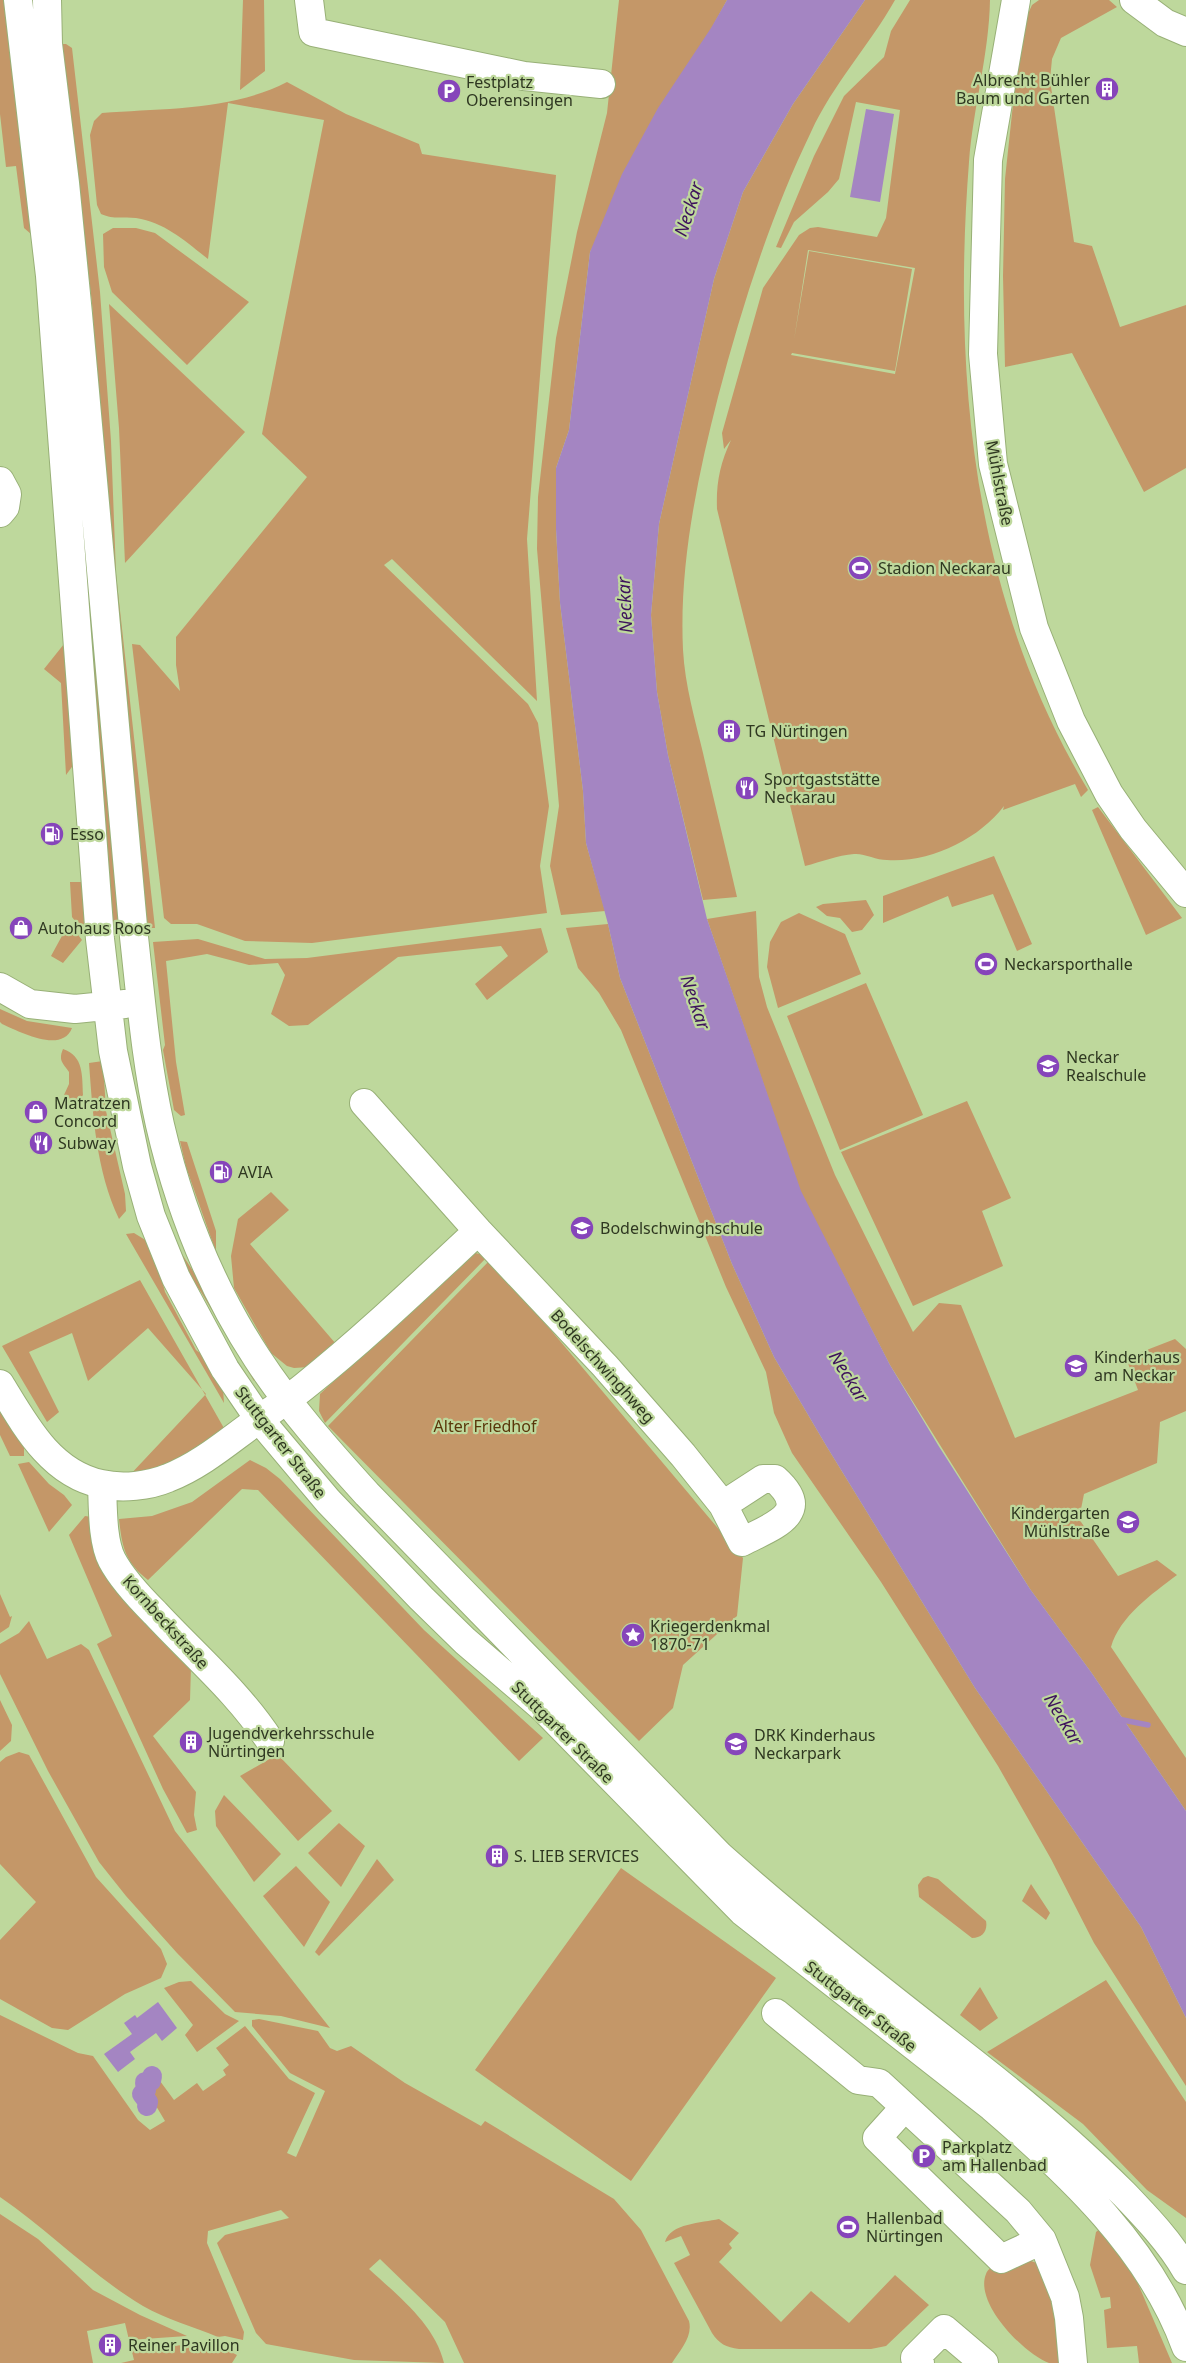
<svg xmlns="http://www.w3.org/2000/svg" width="1186" height="2363" font-family="'Noto Sans',sans-serif">
  <rect width="100%" height="100%" fill="#bed89c"/>
  <path fill="#c49768" fill-rule="evenodd" d="M0,0H7L17,103L49,355L77,760L66,775L61,683L44,669L64,644L46,354L31,234L24,228L16,166L6,167L0,114Z
    M243,0H264L265,71L240,90Z
    M619,0H727L590,252L569,430L556,468V529L560,603L583,791L586,843L605,911L561,915L550,866L559,806L537,549L538,497L556,338L577,232L607,113Z
    M865,0H895C869,46 833,84 811,132C770,217 742,306 718,397C697,479 679,565 683,650C685,686 695,719 703,753C714,801 726,849 737,897L703,900L668,755L657,692L651,615L659,524L714,279L743,192L793,104Z
    M910,0H990C989,55 973,108 969,162C952,379 974,601 1088,790L1081,797L1075,784L1003,810L1004,806C979,839 930,863 887,860C876,860 864,853 854,854C838,855 821,862 805,866L717,509C716,483 720,464 731,440L724,449L722,433L763,288L799,235L810,228L818,227L877,237L886,218L900,110L856,102L839,179L828,192L794,222L781,248L776,247L814,156L844,96L884,57L891,31ZM808,250L915,268L895,374L791,355L792,353L895,371L912,269L809,251L794,340Z
    M1039,0H1109L1117,7L1061,38L1052,59L1050,80L1074,242L1092,246L1120,327L1186,305V468L1144,492L1072,353L1005,367L1003,276L1005,179L1021,29L1032,5Z
    M60,44H66L72,48L100,292L111,441L116,574L155,928H145L101,445L92,303Z
    M287,82L346,114L419,144L422,154L556,175L527,539L537,701L392,559L384,565L528,704L538,723L549,806L540,866L547,913L312,943L245,941L197,924H171L164,918L132,644L140,645L180,691L176,665V637L307,477L262,434L324,120L228,103L208,259C185,241 166,223 136,218C123,216 115,220 101,214L97,205L90,135L94,121L102,113C164,108 231,111 287,82Z
    M113,228H136L155,233L249,302L187,365L112,292L104,267L103,234Z
    M109,304L245,432L125,563L119,428Z
    M75,431L124,930L110,931Z
    M1098,807L1182,918L1146,935L1092,810Z
    M994,856L1032,944L1017,951L993,894L952,907L948,896L883,923V896Z
    M70,882H84L89,933L86,935L72,917Z
    M866,900L874,915L862,930L852,932L840,918L827,916L816,907L823,904Z
    M756,911L759,977L767,1007L835,1175L913,1332L939,1303L961,1305L1015,1438L1138,1390L1126,1358L1175,1339L1186,1349V1411L1160,1422L1157,1463L1084,1494L1079,1519L1118,1576L1157,1560L1177,1575C1152,1594 1120,1616 1111,1647L1186,1758V1811L1091,1672L1030,1589L890,1365L800,1191L707,919Z
    M799,913L845,934L861,974L778,1008L767,967L770,942L781,922Z
    M69,923L82,940L63,963L51,956Z
    M608,924L620,978L732,1264L774,1357L827,1447L975,1688L1141,1927L1186,2018V2086L1094,1943L1051,1859L998,1766L881,1582L792,1453L774,1413L766,1372L726,1287L621,1030L599,993L578,968L566,928Z
    M541,928L548,952L487,1000L475,984L508,956L501,946L398,957L308,1025L289,1026L271,1014L285,975L278,963L249,965L207,954L166,961L176,1062L185,1115L181,1116L174,1110L163,1050L165,1045L153,942L198,939L265,959L307,958Z
    M866,983L923,1115L840,1150L787,1016Z
    M0,1009L27,1021L72,1028C62,1054 20,1032 2,1024L0,1022Z
    M63,1049C84,1056 82,1076 83,1095L77,1103L67,1100L64,1095L69,1084V1072C63,1063 58,1061 63,1049Z
    M129,1057C138,1119 150,1184 175,1241C184,1260 197,1275 207,1293C225,1321 241,1350 257,1378L254,1381L201,1292L184,1268L162,1221L124,1058Z
    M103,1061L106,1111L125,1194L126,1211L119,1219C96,1170 93,1116 89,1063Z
    M967,1101L1011,1198L982,1211L1003,1266L913,1306L841,1152Z
    M180,1141L187,1142L216,1231V1252L186,1167Z
    M271,1192L289,1210L250,1244L336,1344L309,1367L294,1368L287,1366L271,1353L234,1288L231,1256L238,1219Z
    M134,1233L147,1241L157,1260L165,1292L196,1350L206,1358L223,1388L224,1403L126,1234Z
    M471,1252L488,1256L325,1423L319,1411L320,1394Z
    M491,1259L743,1558L737,1616L683,1665L673,1708L639,1741L328,1426Z
    M140,1280L225,1430L198,1457L128,1477L206,1394L148,1328L88,1381L72,1333L29,1352L59,1412L47,1422L2,1346Z
    M0,1401L24,1444V1456H10L0,1435Z
    M250,1460L266,1468L280,1479L424,1630L543,1738L519,1761L258,1490L242,1489L148,1580C125,1562 122,1547 119,1519L152,1516L192,1502Z
    M29,1462L49,1484L64,1495L72,1505L49,1532L18,1464Z
    M85,1516L92,1517L191,1667L190,1700L153,1736L196,1792L194,1815L197,1830L187,1833L163,1789L97,1644L112,1636L69,1535Z
    M0,1594L10,1617L12,1616L9,1627L0,1633Z
    M29,1621L47,1659L81,1644L89,1650L175,1831L330,2028L281,2016L235,2012L177,1953L126,1896L99,1862L48,1771L0,1674V1644L19,1633Z
    M0,1700L12,1725L11,1741L0,1751Z
    M19,1752L29,1755L96,1877L161,1949L167,1964L161,1978L125,1994L68,2030L52,2028L0,1999V1940L36,1902L0,1864V1762L6,1757Z
    M273,1757H280L332,1811L298,1841L240,1776Z
    M224,1795L281,1854L254,1882L216,1826L215,1811Z
    M339,1823L365,1846L341,1887L308,1853Z
    M377,1859L394,1880L319,1956L315,1952Z
    M296,1866L330,1902L304,1947L263,1896Z
    M621,1868L776,1978L631,2181L475,2070Z
    M928,1876L938,1879L986,1921C988,1931 982,1938 972,1938L919,1897L918,1885L923,1878Z
    M1031,1884L1050,1913L1046,1920L1022,1901Z
    M1106,1980L1186,2102V2218L1147,2190L1083,2124L987,2052Z
    M191,1981L225,2014L239,2021L197,2052L185,2035L193,2025L164,1988L179,1982Z
    M980,1987L998,2018L980,2031L960,2015Z
    M0,2015L78,2053L93,2056L138,2120L150,2130L165,2121L149,2094L160,2081L174,2100L197,2083L203,2091L226,2075L223,2070L229,2065L216,2048L245,2026L289,2079L315,2093L287,2153L296,2157L325,2091L290,2073L252,2026V2020L259,2019L318,2031L330,2048L337,2051L351,2046L405,2083L481,2126L485,2121L614,2199L641,2230L689,2321C693,2337 680,2350 672,2363H464L445,2322L380,2259L369,2269C397,2295 435,2324 444,2363L354,2360L266,2344L256,2333L217,2243L225,2235L289,2218L281,2210L208,2231L207,2243L244,2332L243,2340L225,2336L218,2337C194,2327 166,2319 143,2306C91,2275 50,2231 0,2197Z
    M0,2214L38,2239L93,2290L140,2315L187,2336L129,2340L125,2323L87,2331L93,2363H0Z
    M719,2219L739,2233L729,2244L732,2248L719,2262L781,2322L811,2291L849,2323L895,2275L929,2305L886,2346L871,2349H739C726,2347 719,2344 712,2333L674,2263L690,2255L681,2236L665,2242C670,2223 702,2223 719,2219Z
    M1101,2228L1136,2279L1172,2363H1139L1137,2346L1107,2348L1104,2310L1111,2308L1110,2297L1101,2298L1090,2265L1096,2232Z
    M1026,2259L1039,2264L1048,2283L1065,2363C1060,2363 1054,2363 1049,2363C1024,2354 974,2303 986,2274C987,2271 991,2267 993,2265Z
    M204,2344L221,2347L237,2355L232,2363H121L134,2360L131,2348Z"/>
  <path fill="#a485c2" d="M727,0H865L793,104L743,192L714,279L659,524L651,615L657,692L668,755L707,919L801,1191L890,1365L938,1445L1030,1589L1091,1672L1186,1811V2018L1141,1927L975,1688L827,1447L774,1357L732,1264L620,978L608,924L586,843L583,791L560,603L556,529V468L569,430L590,252L622,174L658,108L711,28Z
    M866,109L894,114L880,202L850,197Z
    M158,2002L177,2028L162,2041L156,2033L130,2052L135,2059L118,2072L104,2054L132,2034L124,2023L135,2015L137,2018Z"/>
  <g fill="none" stroke-linecap="round" stroke-linejoin="round">
    <path stroke="#a485c2" stroke-width="5.5" d="M1118,1719L1148,1725"/>
    <path stroke="#a485c2" stroke-width="20" d="M147,2106L148,2102L142,2094L146,2090L145,2082L151,2081L152,2076"/>
    <g stroke="#98b077" stroke-width="30">
      <path id="minor" d="M309,0L313,32L524,76L601,84
        M1016,0L988,160L983,354L993,464L1034,628L1071,721L1109,794L1133,829L1186,893
        M1134,0L1165,23L1186,32
        M0,481L7,494L5,507L0,513
        M364,1103L478,1231L605,1366L683,1455L723,1505L742,1542C772,1526 814,1514 775,1479H763L723,1505
        M0,1384C25,1425 50,1473 101,1484C122,1489 149,1486 168,1478C199,1466 225,1444 251,1425C269,1412 289,1399 306,1385C366,1337 422,1283 478,1231
        M102,1485C103,1506 102,1541 112,1560C122,1579 140,1598 155,1613C194,1655 239,1693 270,1741
        M776,2013L858,2080L879,2083L1018,2211L1042,2240L1065,2297L1069,2318L1073,2363
        M904,2108L877,2138L1001,2259L1042,2240
        M920,2363L915,2358L944,2329L984,2363"/>
    </g>
    <g stroke="#98b077" stroke-width="30">
      <path id="major" d="M18,0L50,276L100,939L113,1051L137,1166L151,1216L176,1278L225,1369L259,1419L328,1501L421,1598L465,1641L542,1707L743,1912L992,2107C1069,2173 1151,2250 1186,2347
        M47,0L48,44L65,183L78,314L134,937C141,1000 146,1063 160,1125C179,1207 211,1288 257,1358C289,1407 328,1451 367,1494L720,1856C803,1930 891,1998 979,2067C1030,2107 1078,2148 1124,2194C1146,2217 1170,2242 1186,2270
        M0,987L30,1004L75,1009L125,1004"/>
    </g>
    <use href="#minor" stroke="#fff" stroke-width="28"/>
    <use href="#major" stroke="#fff" stroke-width="28"/>
  </g>
  <defs>
    <g id="building-disc" transform="scale(1.25)"><circle r="9.5" fill="#8645ba" stroke="#bed89c"/><path d="M-4-6H4V6H1V3H-1V6H-4ZM-2.5-4.3h1.7v1.8h-1.7ZM.8-4.3h1.7v1.8H.8ZM-2.5-1h1.7V.8h-1.7ZM.8-1h1.7V.8H.8Z" fill="#fff"/></g>
    <g id="parking-disc" transform="scale(1.25)"><circle r="9.5" fill="#8645ba" stroke="#bed89c"/><path d="M-3.5-5.5H1a3.5 3.5 0 0 1 0 7H-1V5.5H-3.5ZM-1-3.4V-.6H.8a1.4 1.4 0 0 0 0-2.8Z" fill="#fff"/></g>
    <g id="stadium-disc" transform="scale(1.25)"><circle r="9.5" fill="#8645ba" stroke="#bed89c"/><path d="M0-5a6.5 5 0 1 0 0 10a6.5 5 0 1 0 0-10ZM-3.5-1.8h7v3.6h-7Z" fill="#fff"/></g>
    <g id="restaurant-disc" transform="scale(1.25)"><circle r="9.5" fill="#8645ba" stroke="#bed89c"/><path d="M-5-6h1v4h1v-4h1v4h1v-4h1v5L-1.5 .5V6h-2V.5L-5-1ZM5-6V6H3V1.5H1.5Q1.5-4 5-6Z" fill="#fff"/></g>
    <g id="fuel-disc" transform="scale(1.25)"><circle r="9.5" fill="#8645ba" stroke="#bed89c"/><path d="M-5.5-6h7V0h2V4h1.3V-2.5L3-4.5l.8-.8L6-3V5H2.5V1h-1V6h-7ZM-4.2-4.7v3.2H.2V-4.7Z" fill="#fff"/></g>
    <g id="shop-disc" transform="scale(1.25)"><circle r="9.5" fill="#8645ba" stroke="#bed89c"/><path d="M-5-2.5h2.3a2.7 3.5 0 0 1 5.4 0H5L5.5 6h-11ZM-1.5-2.5h3a1.5 2.3 0 0 0-3 0Z" fill="#fff"/></g>
    <g id="school-disc" transform="scale(1.25)"><circle r="9.5" fill="#8645ba" stroke="#bed89c"/><path d="M0-5L7-2L0 1L-7-2ZM-4 1L0 2.5L4 1V4Q0 6-4 4Z" fill="#fff"/></g>
    <g id="sight-disc" transform="scale(1.25)"><circle r="9.5" fill="#8645ba" stroke="#bed89c"/><path d="M0-6L1.8-2.2L6-1.7L2.9 1.2L3.7 5.4L0 3.3L-3.7 5.4L-2.9 1.2L-6-1.7L-1.8-2.2Z" fill="#fff"/></g>
  </defs>
  <g fill-rule="evenodd">
    <use href="#building-disc" x="1107" y="89"/>
    <use href="#parking-disc" x="449" y="91"/>
    <use href="#stadium-disc" x="860" y="568"/>
    <use href="#building-disc" x="729" y="731"/>
    <use href="#restaurant-disc" x="747" y="788"/>
    <use href="#fuel-disc" x="52" y="834"/>
    <use href="#shop-disc" x="21" y="928"/>
    <use href="#stadium-disc" x="986" y="964"/>
    <use href="#school-disc" x="1048" y="1066"/>
    <use href="#shop-disc" x="36" y="1112"/>
    <use href="#restaurant-disc" x="41" y="1143"/>
    <use href="#fuel-disc" x="221" y="1172"/>
    <use href="#school-disc" x="582" y="1228"/>
    <use href="#school-disc" x="1076" y="1366"/>
    <use href="#school-disc" x="1128" y="1522"/>
    <use href="#sight-disc" x="633" y="1635"/>
    <use href="#building-disc" x="191" y="1742"/>
    <use href="#school-disc" x="736" y="1744"/>
    <use href="#building-disc" x="497" y="1856"/>
    <use href="#parking-disc" x="924" y="2156"/>
    <use href="#stadium-disc" x="848" y="2227"/>
    <use href="#building-disc" x="110" y="2345"/>
  </g>
  <g text-anchor="middle" dominant-baseline="central" stroke-width="4.5" stroke-linejoin="round" paint-order="stroke">
    <g font-size="16" fill="#2f3821" stroke="#bed89c" text-anchor="start">
      <text x="1090" y="80" text-anchor="end">Albrecht Bühler<tspan x="1090" dy="18">Baum und Garten</tspan></text>
      <text x="466" y="82">Festplatz<tspan x="466" dy="18">Oberensingen</tspan></text>
      <text x="878" y="568">Stadion Neckarau</text>
      <text x="746" y="731">TG Nürtingen</text>
      <text x="764" y="779">Sportgaststätte<tspan x="764" dy="18">Neckarau</tspan></text>
      <text x="70" y="834">Esso</text>
      <text x="38" y="928">Autohaus Roos</text>
      <text x="1004" y="964">Neckarsporthalle</text>
      <text x="1066" y="1057">Neckar<tspan x="1066" dy="18">Realschule</tspan></text>
      <text x="54" y="1103">Matratzen<tspan x="54" dy="18">Concord</tspan></text>
      <text x="58" y="1143">Subway</text>
      <text x="238" y="1172">AVIA</text>
      <text x="600" y="1228">Bodelschwinghschule</text>
      <text x="1094" y="1357">Kinderhaus<tspan x="1094" dy="18">am Neckar</tspan></text>
      <text x="1110" y="1513" text-anchor="end">Kindergarten<tspan x="1110" dy="18">Mühlstraße</tspan></text>
      <text x="650" y="1626">Kriegerdenkmal<tspan x="650" dy="18">1870-71</tspan></text>
      <text x="208" y="1733">Jugendverkehrsschule<tspan x="208" dy="18">Nürtingen</tspan></text>
      <text x="754" y="1735">DRK Kinderhaus<tspan x="754" dy="18">Neckarpark</tspan></text>
      <text x="514" y="1856">S. LIEB SERVICES</text>
      <text x="942" y="2147">Parkplatz<tspan x="942" dy="18">am Hallenbad</tspan></text>
      <text x="866" y="2218">Hallenbad<tspan x="866" dy="18">Nürtingen</tspan></text>
      <text x="128" y="2345">Reiner Pavillon</text>
    </g>
    <g font-size="16" fill="#2f3821" stroke="#bed89c">
      <text transform="translate(1000 483) rotate(79)">Mühlstraße</text>
      <text transform="translate(603 1366) rotate(48)">Bodelschwinghweg</text>
      <text transform="translate(281 1442) rotate(52)">Stuttgarter Straße</text>
      <text transform="translate(166 1622) rotate(48)">Kornbeckstraße</text>
      <text transform="translate(563 1732) rotate(45)">Stuttgarter Straße</text>
      <text transform="translate(861 2006) rotate(38)">Stuttgarter Straße</text>
    </g>
    <g font-size="16" fill="#5a370a" stroke="#bed89c">
      <text x="485" y="1426">Alter Friedhof</text>
    </g>
    <g font-size="18" font-style="italic" fill="#3d125c" stroke="#bed89c">
      <text transform="translate(688 209) rotate(-72)">Neckar</text>
      <text transform="translate(624 605) rotate(-93)">Neckar</text>
      <text transform="translate(696 1002) rotate(71)">Neckar</text>
      <text transform="translate(849 1376) rotate(58)">Neckar</text>
      <text transform="translate(1064 1719) rotate(59)">Neckar</text>
    </g>
  </g>
</svg>
